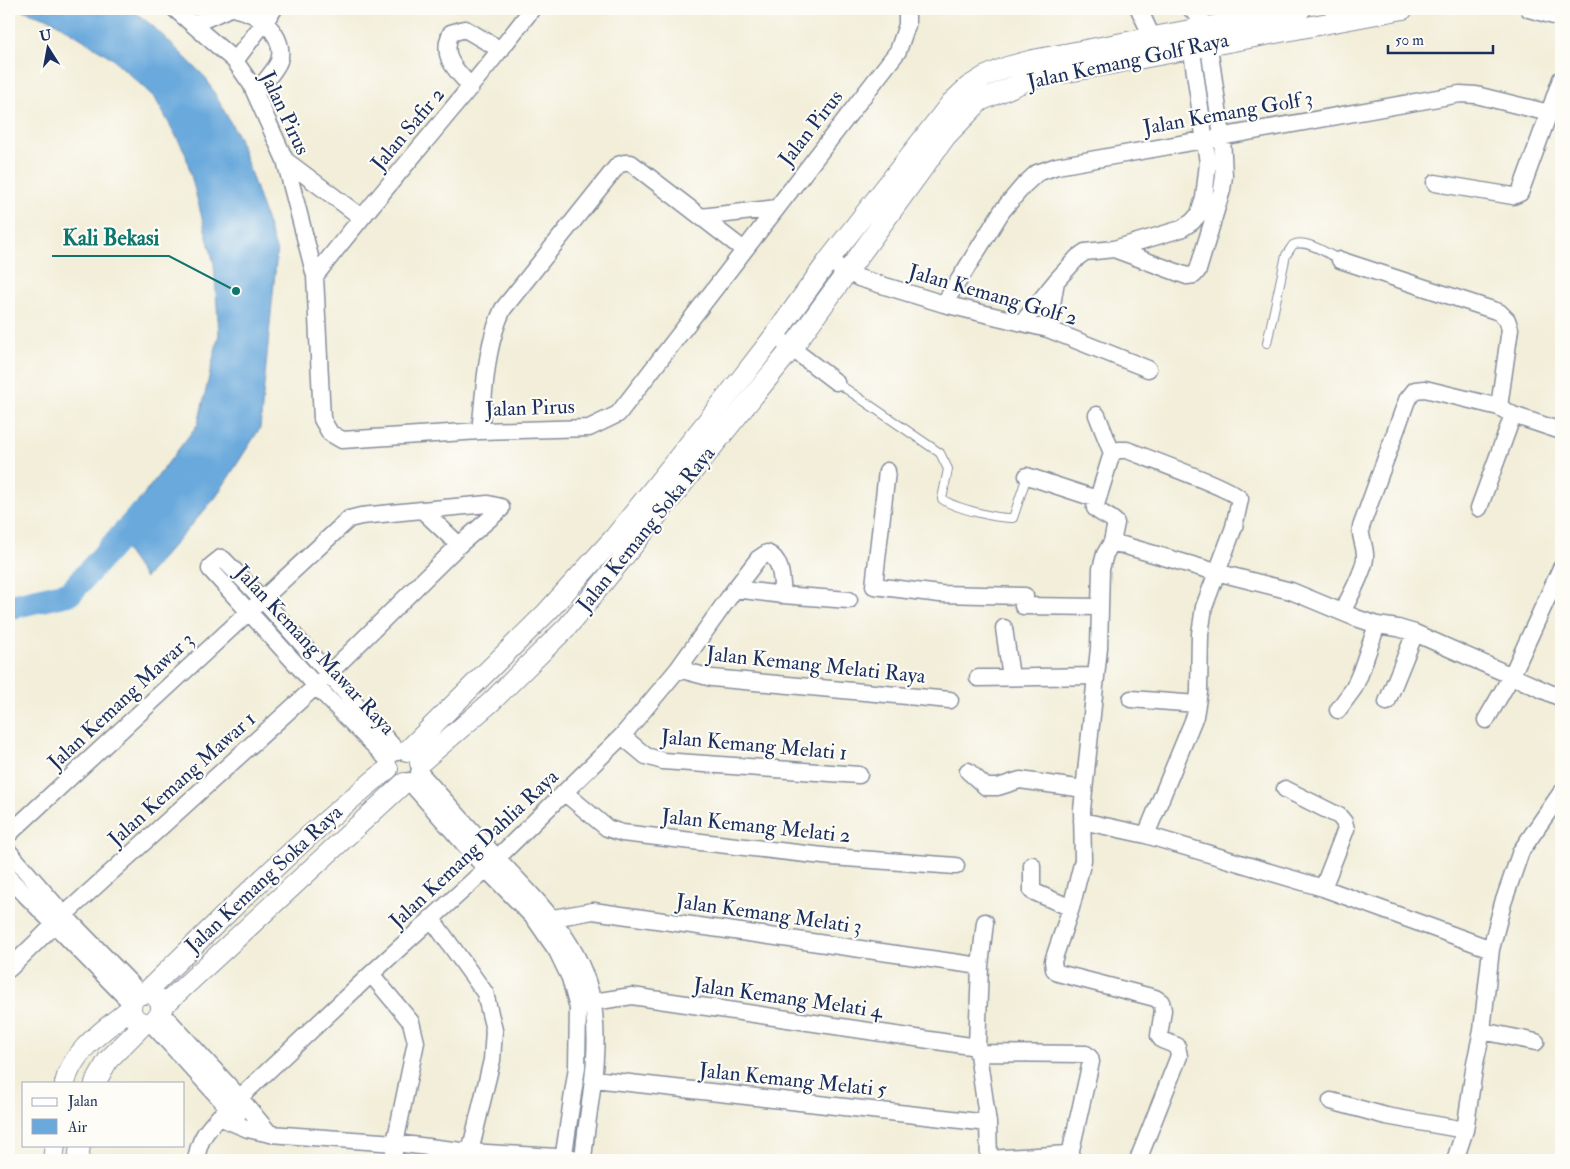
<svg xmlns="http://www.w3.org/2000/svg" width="1570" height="1169" font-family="'IM FELL Double Pica',serif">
  <rect width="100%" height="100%" fill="#fdfcf7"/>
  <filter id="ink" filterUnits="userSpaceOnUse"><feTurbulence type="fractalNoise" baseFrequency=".02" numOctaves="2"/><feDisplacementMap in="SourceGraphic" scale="10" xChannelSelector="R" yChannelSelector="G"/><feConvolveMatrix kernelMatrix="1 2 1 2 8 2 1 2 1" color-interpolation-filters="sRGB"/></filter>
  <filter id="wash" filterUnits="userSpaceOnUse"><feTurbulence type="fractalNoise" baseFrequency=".0096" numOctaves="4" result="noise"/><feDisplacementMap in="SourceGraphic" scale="20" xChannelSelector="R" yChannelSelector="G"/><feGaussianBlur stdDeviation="1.12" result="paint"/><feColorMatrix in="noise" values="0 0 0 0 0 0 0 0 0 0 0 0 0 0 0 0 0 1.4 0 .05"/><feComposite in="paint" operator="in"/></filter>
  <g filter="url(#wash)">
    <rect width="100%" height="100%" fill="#f2eed9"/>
    <path fill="#69a9dc" stroke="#426c9d" d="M19,9H131L154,27L206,78L239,138L277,252L260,428L216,497L145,578L114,533L198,424L219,334L214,264L185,152L155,98L112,58L50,19Z"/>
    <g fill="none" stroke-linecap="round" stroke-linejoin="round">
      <path stroke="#69a9dc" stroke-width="25" d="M9,607L70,593L140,515"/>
    </g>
  </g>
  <g filter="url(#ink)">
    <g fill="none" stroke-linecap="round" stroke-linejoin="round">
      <g stroke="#868e9c" stroke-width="10">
        <path id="service" d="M1267,343L1286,255C1288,253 1291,247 1293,245C1305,238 1330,255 1340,260
          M836,382L940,453L948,469L942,499C954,508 998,519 1013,518L1027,476"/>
      </g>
      <g stroke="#868e9c" stroke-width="19">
        <path id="minor" d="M175,9L235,61L251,84L285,160L315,276L322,419L330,433L342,440L480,431L589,428L618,414L898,51L907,25V9
          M236,9C258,12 287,36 279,61C276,70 262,84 256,93
          M1139,9L1152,37L1155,49
          M1529,9L1561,18
          M194,24L228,9
          M235,61L274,9
          M471,87C456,70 440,57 451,33L465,29L501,50
          M285,160L361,217
          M1435,183L1513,196L1520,193L1549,113
          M701,217L777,208
          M1114,249L1187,276L1194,275L1198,270L1222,190L1224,176L1222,136L1206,27L1200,17L1191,9
          M1340,260L1499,312L1507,320L1510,329L1499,407
          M828,261L859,278L944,304L1048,329L1148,369
          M315,276C386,185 463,100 532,9
          M944,304L1002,211L1024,185L1037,173L1057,166L1460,94L1476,95L1549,113L1561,79
          M1023,322L1056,281L1078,257L1085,252L1114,249L1181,229L1192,222L1199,214L1204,198L1208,163L1190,38
          M1048,329L1056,281
          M782,341L836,382
          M1097,415L1112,453
          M480,431C485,390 485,346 503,309L618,165L624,163H631L744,250
          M887,471L874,586L940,594L1025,596L1023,606L1100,607
          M1027,476L1097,499
          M1479,508L1513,415
          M422,510L488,504L501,507V509L459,545
          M1112,542L1216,572L1291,591L1356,618L1377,625L1398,628L1415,633L1561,698
          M735,589L783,595L849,600
          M1342,612C1349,599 1364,571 1365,558C1366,546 1359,537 1361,527L1407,400L1415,390L1425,389L1499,407L1513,415L1561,431
          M1004,628L1011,677
          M678,669L712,678L950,700
          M978,678L1096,676
          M1131,699L1197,704
          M1387,702L1415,633
          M1338,710L1354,688L1360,674L1377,625
          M1486,720L1512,675L1561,568
          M622,736L646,756L663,761L859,775
          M388,760L316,686L210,569L211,566L221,558L224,560L262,599L398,752
          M968,771L986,787H998L1020,780L1084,789
          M419,772C445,801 471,830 498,859C540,904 587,948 594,1013C600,1062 587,1111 583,1160
          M409,781L486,869L535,919L557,951L570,978L578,1008L577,1067L563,1160
          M1285,789L1339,816L1344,822L1346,829L1323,888
          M565,793L607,828L622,833L832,857L956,866
          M1082,821L1146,835L1323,888L1491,949
          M9,834L349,519L361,516L422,510L459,545L316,686L64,915L9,969
          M9,852L64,915L141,994
          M1032,865V891L1071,908
          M9,878L132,1004
          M431,918L485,993L494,1030L492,1060L470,1152
          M553,918L593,911L980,966
          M985,922L980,966L977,1047L988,1123L989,1160
          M371,974L411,1022L416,1042L395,1143L393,1160
          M593,1002L632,996L977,1047
          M161,1012L240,1098L270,1134
          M151,1023L237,1117
          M1482,1031L1536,1042
          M978,1053L1086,1054L1090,1058L1091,1062L1071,1150L1067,1154L989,1159
          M594,1079L988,1123
          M1331,1101L1386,1116L1465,1130
          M219,1117L248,1129L270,1134L395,1143L470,1152L573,1158
          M196,1160C199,1140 205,1132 219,1117L371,974L486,869L622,736L678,669L735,589L758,559L767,553C783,560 781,580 783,595
          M1138,1160L1179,1056L1177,1046L1162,1040L1159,1036L1163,1010L1161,1002L1155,998L1058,973L1054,969L1053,961L1071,908L1083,860L1082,810L1099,648L1101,569L1105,554L1112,542L1116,523C1111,516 1101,515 1095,508L1112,453L1119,450H1127C1144,457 1233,489 1240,499L1234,527L1204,607L1200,634L1199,692L1195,716L1146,835
          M1455,1160L1465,1130L1475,1063L1482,1031L1491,949L1503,903L1521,851L1561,793"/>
      </g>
      <g stroke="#868e9c" stroke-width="22">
        <path id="tertiary" d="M407,751L547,612L614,538L741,379L775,335L828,261L951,103L968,87L984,77L1007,67L1033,60L1301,9
          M420,763L490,703L568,626L792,348L946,136L980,101L1030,79L1403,9
          M131 1008a15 15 0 1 1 30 0a15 15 0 1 1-30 0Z
          M144,994C224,916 301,838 388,769
          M161,1008L404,783
          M65,1083C72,1050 107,1028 131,1008
          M95,1083L108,1060L145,1023
          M53,1160L55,1145
          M78,1160L80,1145"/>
      </g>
      <use href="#service" stroke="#fff" stroke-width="8"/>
      <use href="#minor" stroke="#fff" stroke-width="16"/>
      <use href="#tertiary" stroke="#fff" stroke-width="20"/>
    </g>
  </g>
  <g text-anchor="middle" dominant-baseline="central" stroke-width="4.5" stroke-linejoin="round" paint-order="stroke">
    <g font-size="21" fill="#1b2f5e" stroke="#fdfcf7">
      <text transform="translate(1128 61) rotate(-12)">Jalan Kemang Golf Raya</text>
      <text transform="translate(285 113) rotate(65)">Jalan Pirus</text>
      <text transform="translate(1228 113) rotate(-10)">Jalan Kemang Golf 3</text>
      <text transform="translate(811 128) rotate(-52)">Jalan Pirus</text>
      <text transform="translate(408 129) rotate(-50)">Jalan Safir 2</text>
      <text transform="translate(993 295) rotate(16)">Jalan Kemang Golf 2</text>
      <text transform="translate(530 408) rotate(-2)">Jalan Pirus</text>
      <text transform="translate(646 529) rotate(-51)">Jalan Kemang Soka Raya</text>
      <text transform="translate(315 650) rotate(47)">Jalan Kemang Mawar Raya</text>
      <text transform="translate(816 665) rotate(6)">Jalan Kemang Melati Raya</text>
      <text transform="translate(121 701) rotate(-43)">Jalan Kemang Mawar 3</text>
      <text transform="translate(754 745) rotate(5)">Jalan Kemang Melati 1</text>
      <text transform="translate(182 779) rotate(-42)">Jalan Kemang Mawar 1</text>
      <text transform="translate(756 826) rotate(6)">Jalan Kemang Melati 2</text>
      <text transform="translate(474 849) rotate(-43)">Jalan Kemang Dahlia Raya</text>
      <text transform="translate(264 879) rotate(-43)">Jalan Kemang Soka Raya</text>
      <text transform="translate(769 914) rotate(8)">Jalan Kemang Melati 3</text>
      <text transform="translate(788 998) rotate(8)">Jalan Kemang Melati 4</text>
      <text transform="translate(793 1080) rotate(6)">Jalan Kemang Melati 5</text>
    </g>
  </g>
  <path fill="none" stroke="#0f766e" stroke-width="2" d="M236 291L169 256H52"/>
  <circle fill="#0f766e" stroke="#fdfcf7" stroke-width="2" cx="236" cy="291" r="5"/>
  <g font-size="22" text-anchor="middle" font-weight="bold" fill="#0f766e" stroke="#fdfcf7" stroke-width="4.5" stroke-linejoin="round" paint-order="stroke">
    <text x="111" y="245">Kali Bekasi</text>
  </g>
  <rect width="1570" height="1169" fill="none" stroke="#fdfcf7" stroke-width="30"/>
  <rect x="22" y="1082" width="162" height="65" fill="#fdfcf7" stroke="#a3aaba"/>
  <rect x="32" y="1098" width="25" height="8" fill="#ffffff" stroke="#a3aaba"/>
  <text x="68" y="1106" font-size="15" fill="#1b2f5e">Jalan</text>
  <rect x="32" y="1119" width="25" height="15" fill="#69a9dc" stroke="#a3aaba"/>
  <text x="68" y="1132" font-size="15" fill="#1b2f5e">Air</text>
  <g transform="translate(48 48) rotate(349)" stroke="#fdfcf7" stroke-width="4" paint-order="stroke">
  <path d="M0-4L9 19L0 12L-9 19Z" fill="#1b2f5e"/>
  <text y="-8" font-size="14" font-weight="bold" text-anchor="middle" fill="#1b2f5e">U</text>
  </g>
  <path d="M1388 45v8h105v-8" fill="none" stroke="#1b2f5e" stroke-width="2.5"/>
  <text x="1395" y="45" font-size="15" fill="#1b2f5e" stroke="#fdfcf7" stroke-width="4" paint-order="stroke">50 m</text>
</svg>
